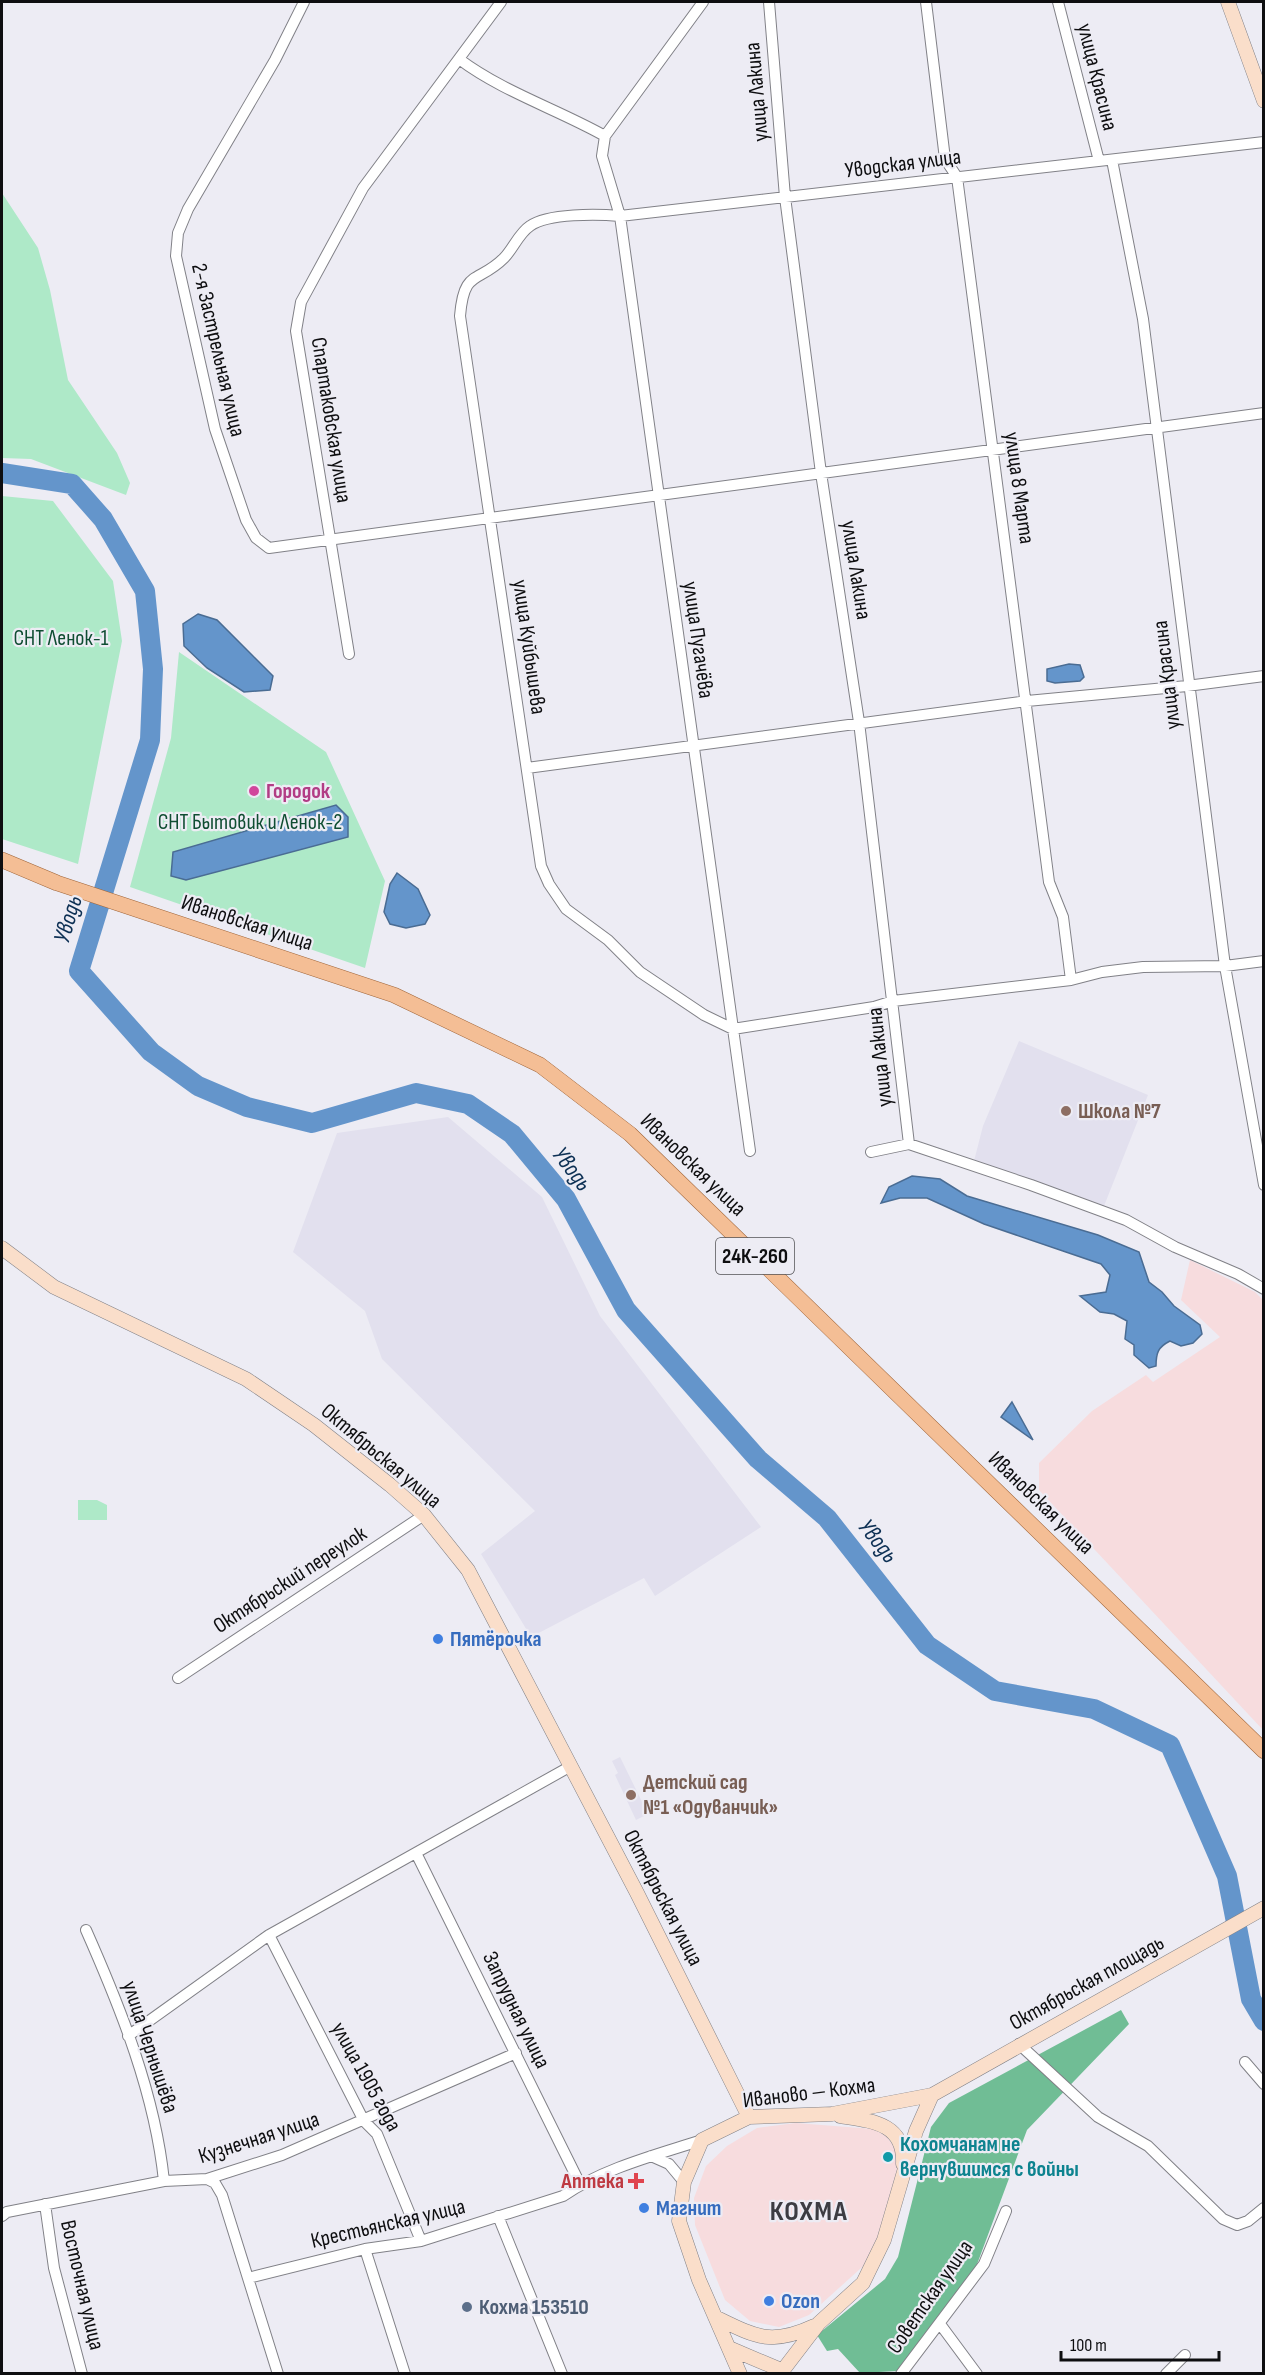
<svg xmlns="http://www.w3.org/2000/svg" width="1265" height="2375" font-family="'Sofia Sans Condensed',sans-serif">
  <rect width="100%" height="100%" fill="#edecf4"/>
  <path fill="#f7dcde" d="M1190,1260L1255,1292L1263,1300V1730L1039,1490V1463L1092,1411L1146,1375L1153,1382L1220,1337L1181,1300Z
    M796,2123L873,2129L886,2136L901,2155L899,2173L883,2234L870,2260L809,2315L779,2327L750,2321L725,2300L695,2225L694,2198L706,2166L727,2146L757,2128Z"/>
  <path fill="#e2e0ee" d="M1019,1041L1148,1095L1104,1206L974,1161L983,1126Z
    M448,1117L542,1197L600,1316L761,1527L655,1596L644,1578L531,1637L481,1554L535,1511L382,1359L365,1311L293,1252L337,1133Z
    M620,1757L648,1814L636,1820L615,1775L618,1773L612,1761Z"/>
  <path fill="#aee9c8" d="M2,193L38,248L50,290L68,380L117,453L130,483L126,495L31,459L2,458Z
    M2,496L53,501L113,581L122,641L78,864L2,839Z
    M179,652L326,752L385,881L365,968L130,887L171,738Z
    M78,1500H97L107,1505V1520H78Z"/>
  <path fill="#70bd95" d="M1121,2010L1129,2024L1027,2130L976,2267L898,2371L860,2373L838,2349L827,2351L817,2335L885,2279L898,2257L931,2127L949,2103Z"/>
  <path fill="#6495cb" stroke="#4a6c93" stroke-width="1.5" d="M198,614L217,620L273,676L270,690L244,692L207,668L184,646L183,624Z
    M1069,664L1080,665L1084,677L1080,681L1055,683L1047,681V669Z
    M336,805L348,817V837L186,880L171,876L173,852Z
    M397,873L418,889L430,915L425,924L406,928L390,924L384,912L390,884Z
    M912,1176L940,1179L967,1196L1098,1235L1139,1252L1149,1282L1162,1292L1174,1306L1200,1325L1202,1334L1193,1343L1181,1346L1170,1341C1158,1347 1156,1353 1156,1366L1149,1368L1134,1355V1345L1125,1339L1127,1321L1114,1314L1100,1312L1080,1296L1106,1292L1110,1275L1101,1264L984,1224L927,1198H900L881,1203L889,1187Z
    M1012,1402L1033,1440L1001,1417Z"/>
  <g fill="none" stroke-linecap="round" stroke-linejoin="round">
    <path stroke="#6495cb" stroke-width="20" d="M2,473L72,484L103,519L145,591L153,669L150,740L79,971L151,1052L198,1086L247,1107L312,1123L416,1093L468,1104L512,1134L566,1199L626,1310L758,1459L827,1518L927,1645L995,1691L1094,1709L1170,1745L1227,1876L1251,1999L1264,2021"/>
    <g stroke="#818187" stroke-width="12">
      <path id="street" d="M304,2L275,60L188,209L178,233L176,256L215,429L246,520L256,538L269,548L1264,413
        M703,2L605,136L602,156L620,216L750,1151
        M769,2L785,197L821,473L859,722L909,1144
        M926,2L945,159L957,177L1049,882L1063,917L1071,980
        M1058,2L1099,161
        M459,59C503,92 557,109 605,136
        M1264,142L620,216C598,214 548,213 530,226C519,233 513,249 504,258C478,284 464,268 460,316L541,866L549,884L566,909L608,940L640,972L704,1015L733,1029L874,1007L893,1001L1071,980L1102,972L1143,967L1225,966L1264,961
        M1112,160L1143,319L1225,966L1264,1185
        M349,654L296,331L301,302L363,188L501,2
        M527,768L1027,701L1187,686L1264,676
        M871,1152L909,1144L1031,1185L1126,1220L1175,1247L1238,1274L1264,1289
        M178,1678L424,1515
        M416,1853L580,2184
        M86,1930C121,2009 155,2094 164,2181
        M269,1935L364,2121L377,2134L421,2241
        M128,2036L269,1935L571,1766
        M1019,2044L1098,2117L1148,2146L1223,2219L1237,2225L1248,2221L1264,2208
        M1245,2062L1264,2084
        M651,2156L669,2164L684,2182
        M207,2179L215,2183L222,2195L278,2374
        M45,2204L54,2268L82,2374
        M2,2216L7,2212L164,2181L207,2179L282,2155L516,2053
        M498,2216L562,2374
        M365,2249L405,2374
        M248,2278L365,2249L421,2241L563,2196C604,2168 656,2155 702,2140
        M940,2324L977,2374
        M901,2374L984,2264L1006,2211
        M1166,2374L1185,2355"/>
    </g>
    <g stroke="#818187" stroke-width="15">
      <path id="secondary" d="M1228,2L1264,101
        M2,1248L54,1287L246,1379L314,1425L390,1485L424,1515L468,1570L637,1893L749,2117
        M840,2116C872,2121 905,2123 903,2164
        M715,2317C756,2337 771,2346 814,2326
        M729,2348L781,2370L783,2374
        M740,2374L699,2280L679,2221L684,2182L702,2140L749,2117L832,2114L932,2095L1264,1908
        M780,2374L819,2323L863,2283L884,2240L916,2131L932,2095"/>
    </g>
    <g stroke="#9f6438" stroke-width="16">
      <path id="primary" d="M2,860L57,883L394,995L540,1065L630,1134L1264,1751"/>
    </g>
    <use href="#street" stroke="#fff" stroke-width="10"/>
    <use href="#secondary" stroke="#fadeca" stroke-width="14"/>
    <use href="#primary" stroke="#f4be95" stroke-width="15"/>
  </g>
  <circle fill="#d1479c" stroke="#edecf4" stroke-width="2" cx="254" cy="791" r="6"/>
  <g fill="#8d6e63" stroke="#edecf4" stroke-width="2">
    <circle cx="1066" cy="1111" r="6"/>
    <circle cx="631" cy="1795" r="6"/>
  </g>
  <g fill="#3f7fe0" stroke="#edecf4" stroke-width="2">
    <circle cx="438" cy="1639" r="6"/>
    <circle cx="644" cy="2208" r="6"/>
    <circle cx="769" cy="2301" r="6"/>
  </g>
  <circle fill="#0f9aa8" stroke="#edecf4" stroke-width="2" cx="888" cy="2157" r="6"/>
  <path fill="#e0444e" stroke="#edecf4" stroke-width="2" d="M633 2172h6v6h6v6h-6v6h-6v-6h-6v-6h6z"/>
  <circle fill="#5c6f8a" stroke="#edecf4" stroke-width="2" cx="467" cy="2307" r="6"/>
  <g text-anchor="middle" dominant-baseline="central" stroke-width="4.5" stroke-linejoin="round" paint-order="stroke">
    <rect fill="#edecf4" stroke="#515154" stroke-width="1.5" x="716" y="1238" width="78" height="36" rx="4.5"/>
    <g font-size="21" font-weight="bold" fill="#0e0e10">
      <text x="755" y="1256">24К-260</text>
    </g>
    <g font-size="22" fill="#0e0e10" stroke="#edecf4">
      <text transform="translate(1097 77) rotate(76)">улица Красина</text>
      <text transform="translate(757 92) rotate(-95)">улица Лакина</text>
      <text transform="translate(903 164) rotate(-7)">Уводская улица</text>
      <text transform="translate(218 350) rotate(77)">2-я Застрельная улица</text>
      <text transform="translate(331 420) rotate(81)">Спартаковская улица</text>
      <text transform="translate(1019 488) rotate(82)">улица 8 Марта</text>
      <text transform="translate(856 570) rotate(81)">улица Лакина</text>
      <text transform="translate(698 640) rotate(82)">улица Пугачёва</text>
      <text transform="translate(529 647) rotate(82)">улица Куйбышева</text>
      <text transform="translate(1167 675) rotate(-97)">улица Красина</text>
      <text transform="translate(247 923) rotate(18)">Ивановская улица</text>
      <text transform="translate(880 1057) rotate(-96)">улица Лакина</text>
      <text transform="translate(693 1165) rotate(44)">Ивановская улица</text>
      <text transform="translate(381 1456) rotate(40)">Октябрьская улица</text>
      <text transform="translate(1041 1503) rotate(44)">Ивановская улица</text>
      <text transform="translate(290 1580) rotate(-33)">Октябрьский переулок</text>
      <text transform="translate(663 1898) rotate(63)">Октябрьская улица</text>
      <text transform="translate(1087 1983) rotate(-29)">Октябрьская площадь</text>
      <text transform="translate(516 2010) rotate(64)">Запрудная улица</text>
      <text transform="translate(150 2047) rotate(72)">улица Чернышёва</text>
      <text transform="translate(366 2077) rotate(61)">улица 1905 года</text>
      <text transform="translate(809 2093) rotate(-7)">Иваново — Кохма</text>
      <text transform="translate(259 2138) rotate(-18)">Кузнечная улица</text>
      <text transform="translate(388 2224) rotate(-13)">Крестьянская улица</text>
      <text transform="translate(82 2285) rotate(77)">Восточная улица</text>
      <text transform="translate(930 2297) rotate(-55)">Советская улица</text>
    </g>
    <g font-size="22" fill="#0f4d32" stroke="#edecf4">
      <text x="61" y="638">СНТ Ленок-1</text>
      <text x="250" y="822">СНТ Бытовик и Ленок-2</text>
    </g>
    <g font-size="22" font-weight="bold" fill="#b23c85" stroke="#edecf4" text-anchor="start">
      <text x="266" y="791">Городок</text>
    </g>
    <g font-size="22" font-weight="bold" fill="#785e54" stroke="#edecf4" text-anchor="start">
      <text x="1078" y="1111">Школа №7</text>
      <text x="643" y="1782">Детский сад<tspan x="643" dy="25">№1 «Одуванчик»</tspan></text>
    </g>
    <g font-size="22" font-weight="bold" fill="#366cbe" stroke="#edecf4" text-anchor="start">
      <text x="450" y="1639">Пятёрочка</text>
      <text x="656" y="2208">Магнит</text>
      <text x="781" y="2301">Ozon</text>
    </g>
    <g font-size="22" font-weight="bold" fill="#0d838f" stroke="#edecf4" text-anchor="start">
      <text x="900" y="2144">Кохомчанам не<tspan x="900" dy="25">вернувшимся с войны</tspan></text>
    </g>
    <g font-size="22" font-weight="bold" fill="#be3a42" stroke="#edecf4" text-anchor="end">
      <text x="624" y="2181">Аптека</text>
    </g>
    <g font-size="22" font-weight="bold" fill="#4e5e75" stroke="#edecf4" text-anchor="start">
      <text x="479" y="2307">Кохма 153510</text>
    </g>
    <g font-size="24" font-style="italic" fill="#0d3054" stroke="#edecf4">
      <text transform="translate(68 919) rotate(-73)">Уводь</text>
      <text transform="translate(572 1169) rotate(53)">Уводь</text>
      <text transform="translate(878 1541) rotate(52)">Уводь</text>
    </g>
    <g font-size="28" font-weight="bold" letter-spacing="1.5" fill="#3c3c42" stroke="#edecf4">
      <text x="809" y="2211">КОХМА</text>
    </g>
  </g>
  <rect width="1265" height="2375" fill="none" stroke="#0e0e10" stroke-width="6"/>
  <path d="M1061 2351v9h158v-9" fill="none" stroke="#0e0e10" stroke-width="3"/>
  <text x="1070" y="2351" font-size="18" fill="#0e0e10" stroke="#edecf4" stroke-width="4.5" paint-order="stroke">100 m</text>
</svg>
